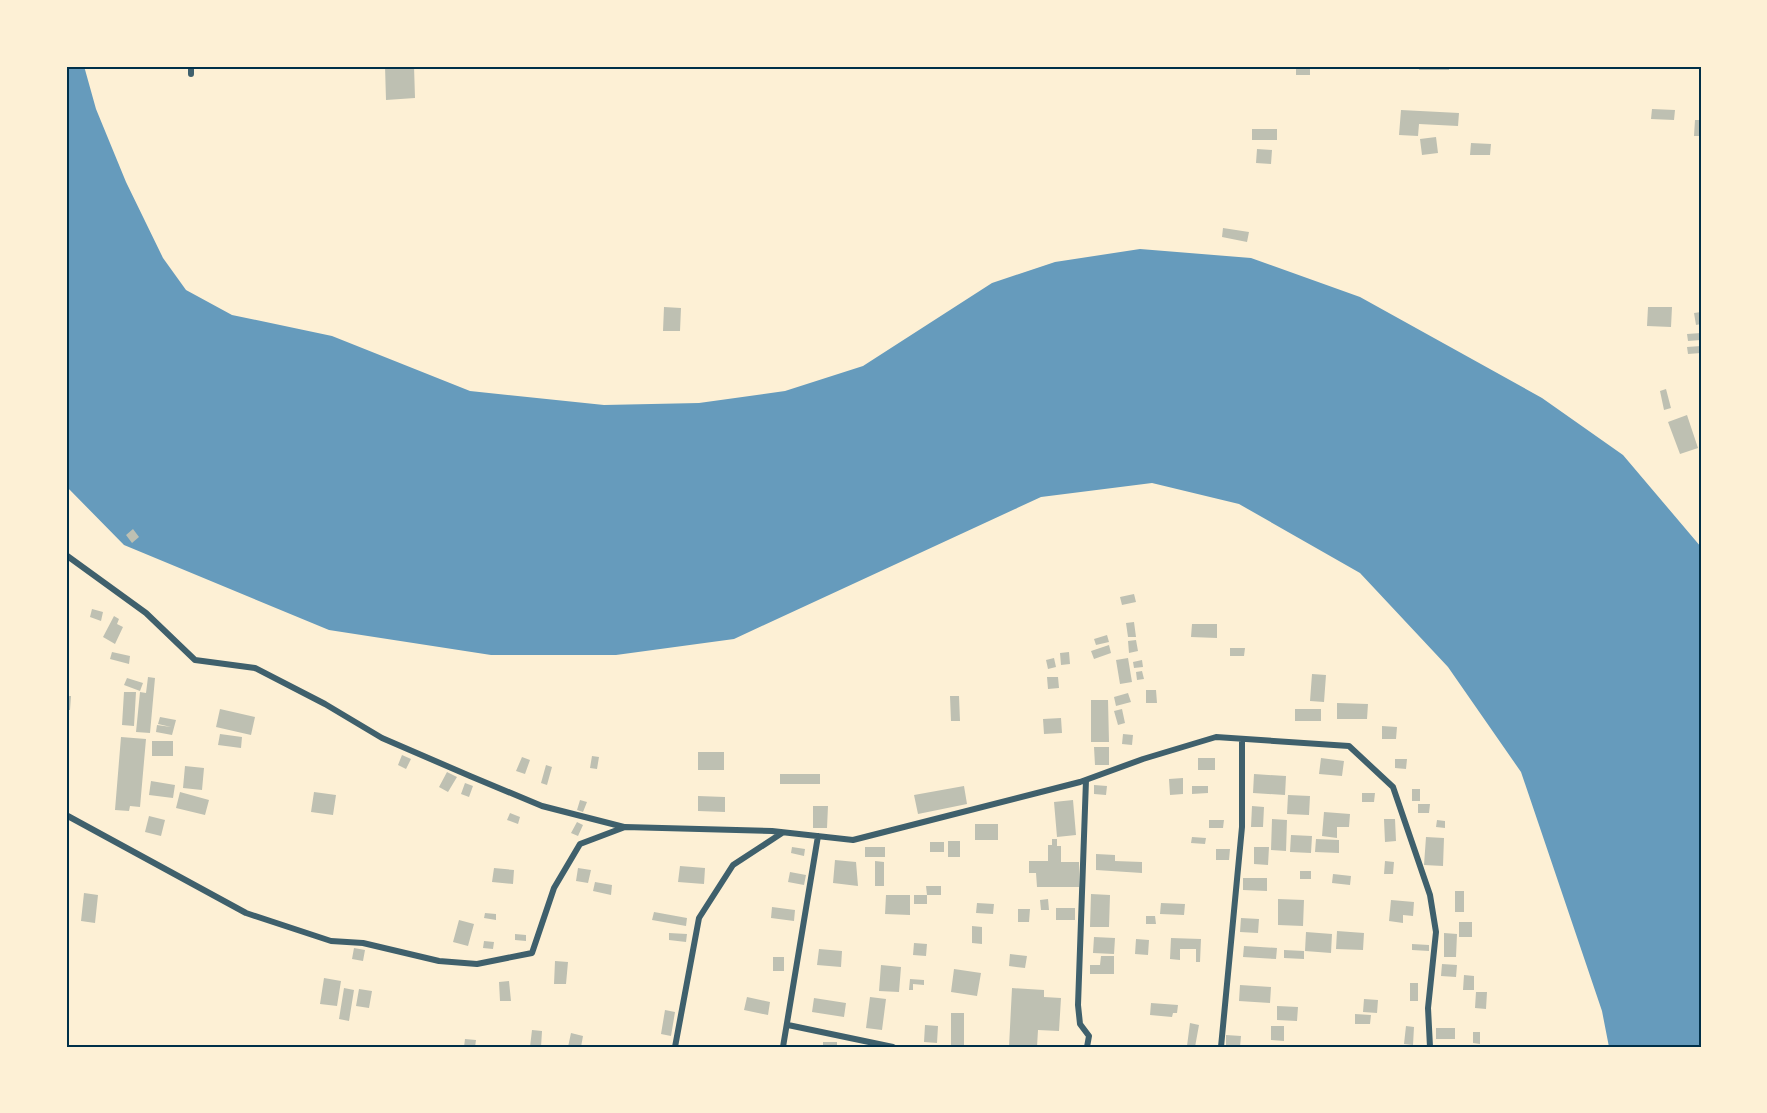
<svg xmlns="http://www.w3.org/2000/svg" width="1767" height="1113" font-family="Lato,sans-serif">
  <rect width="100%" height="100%" fill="#fdf0d5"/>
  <path fill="#669bbc" d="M66,66H84L96,109L126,182L163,258L186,290L232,315L332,336L470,391L604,405L699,403L785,391L863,366L992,283L1055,262L1140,249L1251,258L1360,297L1542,398L1623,455L1701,547V1047H1609L1602,1011L1521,772L1448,667L1360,573L1239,504L1152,483L1041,497L734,639L616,655H491L329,630L124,545L66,486Z"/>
  <path fill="#bec0b2" d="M385,66H414L415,98L386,100Z
    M1296,66H1310V75H1296Z
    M1419,66H1449V70H1419Z
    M1652,109L1675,110L1674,120L1651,119Z
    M1401,110L1459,113L1458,126L1419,124L1418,136L1399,135Z
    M1695,120H1701V136H1694Z
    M1252,129H1277V140H1252Z
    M1436,137L1438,153L1422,155L1420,139Z
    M1471,143L1491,144L1490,155H1470Z
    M1257,149L1272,150L1271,164L1256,163Z
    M1223,228L1249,232L1247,242L1222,237Z
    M664,307L681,308L680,331H663Z
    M1648,307H1672L1671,327L1647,326Z
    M1701,312V324L1696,325L1694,313Z
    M1701,333V340L1688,341L1687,334Z
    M1701,346V353L1688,354L1687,347Z
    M1666,389L1671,408L1664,410L1660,391Z
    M1687,415L1698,448L1680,454L1668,422Z
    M133,529L139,537L132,543L126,535Z
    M1134,594L1136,602L1122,605L1120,597Z
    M92,609L103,612L101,621L90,617Z
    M114,616L119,619L117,624L123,627L115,644L103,637Z
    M1134,622L1136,637H1128L1126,623Z
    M1192,624H1217V638L1191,637Z
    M1107,635L1109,642L1096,645L1094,639Z
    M1136,640L1138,651L1129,653L1128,641Z
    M1109,645L1111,653L1094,659L1091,651Z
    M1230,648H1245L1244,656H1230Z
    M112,652L130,656L129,664L110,659Z
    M1069,652L1070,664L1061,665L1060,653Z
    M1054,658L1056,667L1048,669L1046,660Z
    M1128,658L1132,682L1120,684L1116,660Z
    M1142,660L1143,667L1134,668L1133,662Z
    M1142,671L1144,679L1137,680L1136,672Z
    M1312,674L1326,675L1324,702L1310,701Z
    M148,677L155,678L150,733L136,732L140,692L146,693Z
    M1047,677H1058L1059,688L1048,689Z
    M127,678L143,683L140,691L124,685Z
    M1146,690H1156L1157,703H1146Z
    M124,692H136L134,726L122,725Z
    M1128,693L1131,702L1116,706L1114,697Z
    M66,696H71L70,710H66Z
    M950,696H959L960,721H951Z
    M1091,700H1108L1109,742H1091Z
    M1337,703L1368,704L1367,719H1337Z
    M220,709L255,717L251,735L216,727Z
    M1122,709L1125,723L1118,725L1114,711Z
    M1295,709H1321V721H1295Z
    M160,717L176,720L172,735L156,732L157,725L171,727L158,724Z
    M1061,718L1062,733L1044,734L1043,719Z
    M1382,726L1397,727L1396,739H1382Z
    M220,734L242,737L241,748L218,745Z
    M1123,734L1133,735L1132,745L1122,744Z
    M121,737L146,739L140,807L130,806L129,811L115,810Z
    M152,741H173V756H152Z
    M1094,747H1109V765H1095Z
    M698,752H724V770H698Z
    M402,755L411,759L406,769L398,765Z
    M592,756L599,757L597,769L590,768Z
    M522,757L530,760L525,774L516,771Z
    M1198,758H1215V770H1198Z
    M1321,758L1344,761L1342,776L1319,774Z
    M1395,759H1407L1406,769L1395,768Z
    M546,765L552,767L547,785L541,783Z
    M185,766L204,768L202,790L183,788Z
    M447,772L457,777L448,792L439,787Z
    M780,774H820V784H780Z
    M1254,774L1286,776L1285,795L1253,793Z
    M1183,778V794L1170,795L1169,779Z
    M151,781L175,785L173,798L149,795Z
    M465,783L473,786L469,797L461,794Z
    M1094,785L1107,786L1106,795L1094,794Z
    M964,786L967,804L918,814L914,795Z
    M1192,786H1208V793L1192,794Z
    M1412,789H1420V801H1412Z
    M180,792L209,800L205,815L176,808Z
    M314,792L336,795L333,815L311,812Z
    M1362,793H1375L1374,802H1362Z
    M1288,795L1310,796L1309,815L1287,814Z
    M698,796L725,797V812L698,811Z
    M580,800L587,802L583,812L577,810Z
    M1073,800L1076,835L1057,837L1054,802Z
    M1418,804H1430L1429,813H1418Z
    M813,806H828L827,828H813Z
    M1252,806L1264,807L1263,827H1251Z
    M1324,812L1350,814L1349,827H1337V838L1322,836Z
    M510,813L520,817L518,824L507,820Z
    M149,816L165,820L161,836L145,832Z
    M1272,819L1287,820L1286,851L1271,850Z
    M1384,819H1395L1396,841L1385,842Z
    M1209,820H1224L1223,828H1209Z
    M1437,820L1445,821V828L1436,827Z
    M577,822L583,825L578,836L571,833Z
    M975,824H998V840H975Z
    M1291,835L1312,836L1311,853L1290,852Z
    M1192,837L1206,838L1205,844L1191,843Z
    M1426,837L1444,838L1443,866L1424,865Z
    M1052,839H1057V846H1061V862H1079V887H1037L1036,873H1029V861H1048V845H1052Z
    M1316,839L1339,840V853L1315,852Z
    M948,841H960V857H948Z
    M930,842H944V852H930Z
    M792,847L805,849L804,856L791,853Z
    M865,847H885V857H865Z
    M1254,847H1269L1268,865L1254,864Z
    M1216,849H1230L1229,860H1216Z
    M1096,854L1115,855V861L1142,862V873L1096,870Z
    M835,860L856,862L858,886L833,883Z
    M875,861L884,862V886H875Z
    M1385,861L1394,862L1393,874H1384Z
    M680,866L705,868L704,884L678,882Z
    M494,868L514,870L513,884L492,882Z
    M578,868L591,870L588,883L576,881Z
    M1300,871H1311V879H1300Z
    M790,872L806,875L804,885L788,882Z
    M1333,874L1351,876L1350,885L1332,883Z
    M1243,878H1267V891L1243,890Z
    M595,882L612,885L611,895L593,891Z
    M926,886H941V895H927V904H914V895H927Z
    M1455,891H1464V912H1455Z
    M84,893L98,895L95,923L81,921Z
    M1091,894L1110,895L1109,927H1090Z
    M886,895H910V915L885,914Z
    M1048,899L1049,910H1041L1040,900Z
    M1278,899L1304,900L1303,926L1278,925Z
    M1391,900L1414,902L1413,916L1403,915V923L1389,921Z
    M977,903L994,904L993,914L976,913Z
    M1161,903L1185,904L1184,915L1160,914Z
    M772,907L795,910L794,921L771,918Z
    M1056,908H1075V920H1056Z
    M1018,909H1030L1029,922H1018Z
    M654,912L687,918L686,926L652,920Z
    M485,913L496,914V920L484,918Z
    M1146,916H1155L1156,924H1146Z
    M1241,918L1259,919L1258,933L1240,932Z
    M459,920L474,924L468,946L453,942Z
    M1459,922H1472V937H1459Z
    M972,926L982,927V944L972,943Z
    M1337,931L1364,933L1363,950L1336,949Z
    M1306,932L1332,934L1331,953L1305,951Z
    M669,933L687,934L686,942L669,940Z
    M1444,933L1457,934L1456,957H1444Z
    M515,934L526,935V941L515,940Z
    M1094,937L1115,938L1114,954L1093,953Z
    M1171,938L1201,939L1200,962H1196V949H1180V960L1170,959Z
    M1136,939L1149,940L1148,955L1135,954Z
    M484,941L494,942L493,949L483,948Z
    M914,943L927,944L926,956L913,955Z
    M1412,944L1429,945V951L1412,950Z
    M1244,946L1277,948L1276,959L1243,957Z
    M354,948L365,950L363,961L352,959Z
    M819,949L842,951L841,967L817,965Z
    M1284,950L1304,951V959L1284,958Z
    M1010,954L1027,956L1025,968L1009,966Z
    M1101,956H1114V974H1090V965H1100Z
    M773,957H784V971H773Z
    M555,961L568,962L566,984H554Z
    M1442,964L1457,965L1456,977L1441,976Z
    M881,965L901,967L899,992L879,991Z
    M954,969L981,973L977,996L951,992Z
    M1464,975L1474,976V990H1463Z
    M324,978L341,981L337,1006L320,1004Z
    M910,979L924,980V985L913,984V990H909Z
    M509,981L511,1001H500L499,982Z
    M1410,983H1418V1001H1410Z
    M1240,985L1271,987L1270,1003L1239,1001Z
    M344,988L354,990L349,1021L339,1019Z
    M1012,988L1044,990V997L1061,998L1059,1031L1038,1030L1037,1047H1009Z
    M359,989L372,991L369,1008L356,1006Z
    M1476,992H1487L1486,1009L1475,1008Z
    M747,997L770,1002L768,1015L744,1010Z
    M870,997L886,999L882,1030L866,1028Z
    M814,998L846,1003L844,1017L812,1012Z
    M1364,999L1378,1000L1377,1013L1363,1012Z
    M1151,1003L1178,1005L1177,1013H1173L1172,1017L1150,1015Z
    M1277,1006L1298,1007L1297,1021L1277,1020Z
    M665,1010L675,1012L671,1036L661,1034Z
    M951,1013H964V1047H951Z
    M1355,1014L1371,1015L1370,1024H1355Z
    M1190,1023L1199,1025L1195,1047L1187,1046Z
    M925,1025L938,1026L937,1043L924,1042Z
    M1271,1026H1284V1041L1271,1040Z
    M1406,1026L1414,1027L1413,1045L1404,1044Z
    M1436,1028H1455V1039H1436Z
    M532,1030L542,1031L541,1047H530Z
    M1473,1032H1480V1044L1473,1043Z
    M571,1033L583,1036L581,1047H568Z
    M1226,1035L1241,1036L1240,1047H1226Z
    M465,1039L476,1040L475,1047H464Z
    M823,1042H837V1047H823Z"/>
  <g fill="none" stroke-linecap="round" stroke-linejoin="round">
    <path stroke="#3f606c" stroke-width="6" d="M191,66V74
      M66,555L146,613L195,660L255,668L325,704L382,738L470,776L542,806L624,827
      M1086,780L1078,1005L1080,1024L1089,1036L1087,1047
      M66,815L246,913L331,941L363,943L439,961L477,964L532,953L554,888L580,844L625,827L772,831L853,840L1080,782L1143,759L1216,737L1349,746L1393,787L1430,895L1436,932L1428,1008L1430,1047
      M788,1025L893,1047
      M675,1047L699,918L733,865L782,833
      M783,1047L818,836
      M1221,1047L1242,827V741"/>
  </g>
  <rect width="1767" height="1113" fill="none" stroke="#fdf0d5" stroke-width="135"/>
  <rect x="68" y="68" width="1632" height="978" fill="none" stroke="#003049" stroke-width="2"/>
</svg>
